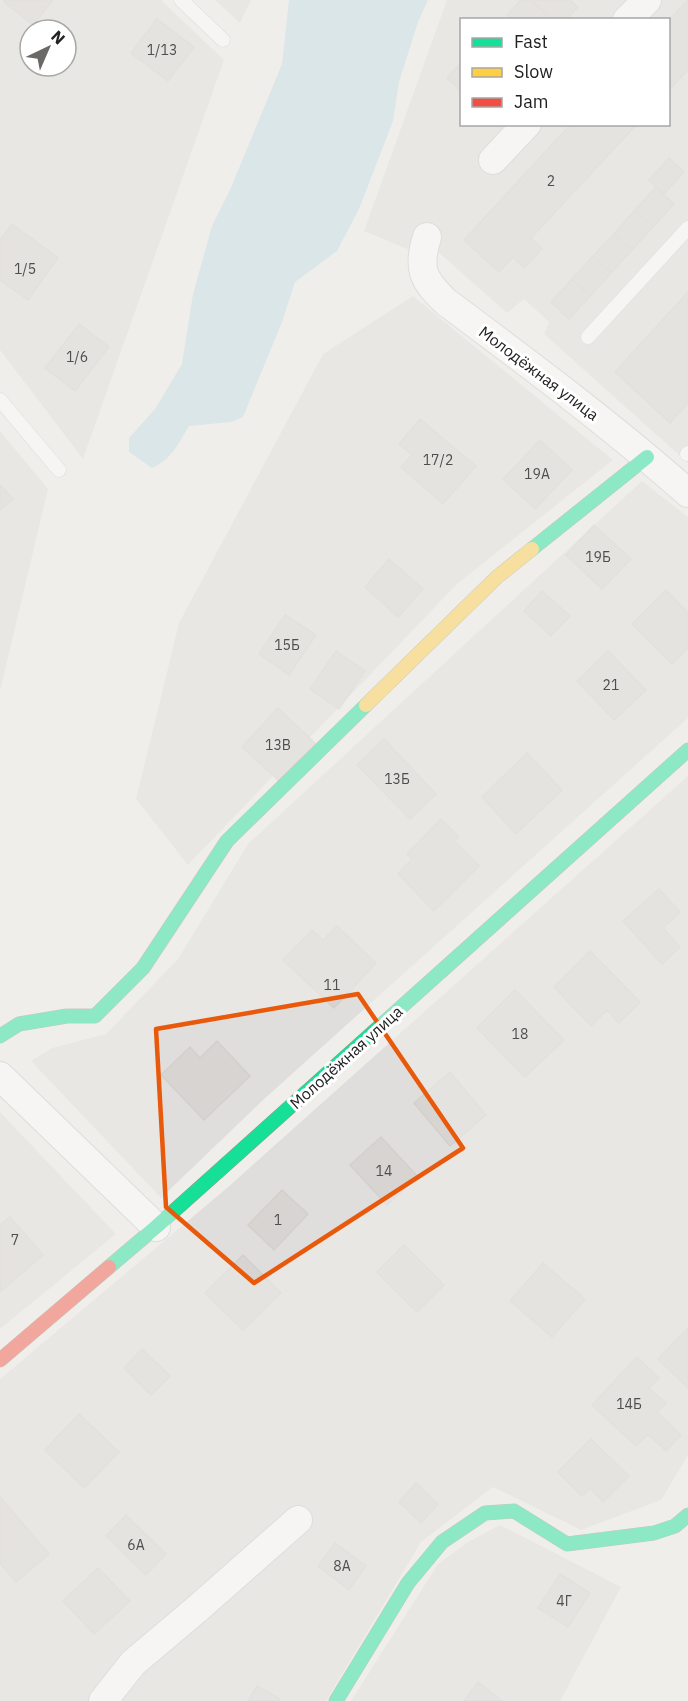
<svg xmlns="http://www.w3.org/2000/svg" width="688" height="1701" font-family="'IBM Plex Sans',sans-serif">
  <rect width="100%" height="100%" fill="#f0eeeb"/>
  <path fill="#dfdedc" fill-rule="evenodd" d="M0,0H161L224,60L83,459L0,350ZM30,30H66V66H30Z
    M215,0H251L240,23Z
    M447,0H688V463L544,334L549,322L524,299L507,313L437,251L407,249L364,231ZM462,20H668V124H462Z
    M413,296L613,460L457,584L188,865L136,799L179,623L323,354Z
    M0,431L48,489L0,691Z
    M642,481L688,517V718L263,1100L161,1198L31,1061L52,1048L106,1034L178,959L248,844Z
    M688,776V1455L661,1500L581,1530L493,1487L421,1542L326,1701H0V1379L227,1188Z
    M0,1112L116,1234L0,1329Z
    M500,1525L621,1587L560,1701H351L438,1564L468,1542Z"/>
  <path fill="#bfdbe3" d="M289,0H428L418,22L399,82L393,121L359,209L337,251L295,282L282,322L243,417L231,422L189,426C178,444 172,459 152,468L129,452V438L155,409L182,364L193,294L212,226L230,190L282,64Z"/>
  <path fill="#d7d4d2" stroke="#d3d0cc" stroke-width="1.5" d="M5,0H53L33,25L4,2Z
    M521,0H531L552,20H512L507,15Z
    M531,0H570L578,7L566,20H552Z
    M688,0V70L668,91V21Z
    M157,19L194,47L168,81L131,53Z
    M462,62V92L447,78Z
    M571,124H637L531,238L542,249L524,268L513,257L499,272L464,240Z
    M669,158L684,172L664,194L649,180Z
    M656,187L674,204L653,227L635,210Z
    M635,210L653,227L632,250L614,234Z
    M12,224L58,258L28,300L0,280V240Z
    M614,234L632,250L611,273L593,256Z
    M593,256L611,273L590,296L572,279Z
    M572,279L590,296L569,319L551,302Z
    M688,292V403L670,423L615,372Z
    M79,324L109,347L75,391L45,368Z
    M420,419L476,466L443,504L401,467L412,455L399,444Z
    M540,440L572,470L535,509L503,479Z
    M0,485L13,499L0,510Z
    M594,525L631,559L602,589L566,555Z
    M389,559L423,589L398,617L365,587Z
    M666,590L688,613V648L672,664L632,624Z
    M542,591L570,616L551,636L524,611Z
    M285,615L316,635L289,675L259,654Z
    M336,651L365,671L339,709L310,689Z
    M608,651L646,690L614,720L577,681Z
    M278,708L315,743L279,781L242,747Z
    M384,739L436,794L410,819L357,765Z
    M527,753L562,790L516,834L482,797Z
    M441,819L459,837L454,841L479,866L434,911L398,874L412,859L407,854Z
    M659,889L680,912L663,928L680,947L662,964L623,921Z
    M337,926L376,963L334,1008L283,960L312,930L323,940Z
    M590,951L640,1002L619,1023L607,1010L591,1026L554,987Z
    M515,990L564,1040L525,1077L477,1028Z
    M217,1041L250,1076L204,1120L161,1075L190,1047L200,1058Z
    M450,1072L486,1115L450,1146L414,1103Z
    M381,1137L418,1177L387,1205L350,1165Z
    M282,1190L308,1214L274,1250L248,1225Z
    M10,1217L43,1255L0,1292V1225Z
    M404,1245L444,1285L417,1312L377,1272Z
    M243,1255L281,1293L243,1330L205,1293Z
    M543,1263L585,1299L552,1337L510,1301Z
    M688,1328V1388L658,1359Z
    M142,1349L170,1376L151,1395L124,1368Z
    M637,1357L659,1378L649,1388L666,1403L657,1412L681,1435L666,1451L648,1434L636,1446L592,1405Z
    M79,1414L119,1452L84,1488L45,1450Z
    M591,1439L629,1476L603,1502L590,1488L582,1496L558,1472Z
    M416,1483L438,1504L421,1523L399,1502Z
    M0,1497L49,1554L16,1582L0,1563Z
    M126,1515L166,1554L146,1575L106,1536Z
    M335,1543L366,1566L349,1590L318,1566Z
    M98,1568L130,1601L94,1634L63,1601Z
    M560,1574L590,1593L568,1627L538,1608Z
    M478,1682L502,1701H464Z
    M257,1686L280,1699L278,1701H248Z"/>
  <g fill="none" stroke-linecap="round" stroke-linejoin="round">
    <g stroke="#c9c8c7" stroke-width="15">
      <path id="lane" d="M181,0L223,40
        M588,337L688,228
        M0,400L59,470
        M687,454L688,453"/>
    </g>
    <g stroke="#c9c8c7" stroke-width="30">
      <path id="street" d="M627,20L647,0
        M493,160L527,124
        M427,237C417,269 423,280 446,302C529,364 611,425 688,493
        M0,1076L156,1227
        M103,1701L133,1663L197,1609L298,1520"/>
    </g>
    <g stroke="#999a82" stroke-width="15">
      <path id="fast" d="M532,549L647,457
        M0,1036L19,1024L67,1016H95L143,968L227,841L366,705
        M109,1267L156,1227L688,750
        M336,1701L408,1583L442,1542L485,1513L514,1511L567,1544L654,1533L675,1526L688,1515"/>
    </g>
    <g stroke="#999a82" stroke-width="15">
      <path id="slow" d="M366,705L497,577L532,549"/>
    </g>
    <g stroke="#999a82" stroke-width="15">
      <path id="jam" d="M0,1360L109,1267"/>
    </g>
    <use href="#lane" stroke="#fdfcfc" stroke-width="14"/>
    <use href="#street" stroke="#fdfcfc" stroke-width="28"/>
    <use href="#fast" stroke="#16e098" stroke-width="14"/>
    <use href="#slow" stroke="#ffcf43" stroke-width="14"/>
    <use href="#jam" stroke="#f24e42" stroke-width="14"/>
  </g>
  <path d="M0 0H688V1701H0ZM358,994L463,1148L254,1283L166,1207L156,1029Z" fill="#f0eeeb" fill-opacity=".55" fill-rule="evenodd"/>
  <path fill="none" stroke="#e8590c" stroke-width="4.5" stroke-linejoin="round" d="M358,994L463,1148L254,1283L166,1207L156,1029Z"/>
  <g text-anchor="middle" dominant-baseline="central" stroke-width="6" stroke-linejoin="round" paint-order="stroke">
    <g font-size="14" fill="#4f4e4e">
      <text x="162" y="50">1/13</text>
      <text x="551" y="181">2</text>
      <text x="25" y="269">1/5</text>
      <text x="77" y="357">1/6</text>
      <text x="438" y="460">17/2</text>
      <text x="537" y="474">19А</text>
      <text x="598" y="557">19Б</text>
      <text x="287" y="645">15Б</text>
      <text x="611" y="685">21</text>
      <text x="278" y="745">13В</text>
      <text x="397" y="779">13Б</text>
      <text x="332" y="985">11</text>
      <text x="520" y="1034">18</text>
      <text x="384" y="1171">14</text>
      <text x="278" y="1220">1</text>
      <text x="15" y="1240">7</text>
      <text x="629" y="1404">14Б</text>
      <text x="136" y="1545">6А</text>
      <text x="342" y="1566">8А</text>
      <text x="564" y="1601">4Г</text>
    </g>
    <g font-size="16" fill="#222" stroke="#fff">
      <text transform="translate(539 373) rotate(37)">Молодёжная улица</text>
      <text transform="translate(346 1057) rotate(-42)">Молодёжная улица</text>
    </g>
  </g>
  <rect x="460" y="18" width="210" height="108" fill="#ffffff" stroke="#a7a7a7" stroke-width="1.5"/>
  <rect x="472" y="38" width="30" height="9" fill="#16e098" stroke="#a7a7a7" stroke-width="1.5"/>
  <text x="514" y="48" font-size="18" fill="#222222">Fast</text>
  <rect x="472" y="68" width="30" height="9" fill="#ffcf43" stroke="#a7a7a7" stroke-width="1.5"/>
  <text x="514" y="78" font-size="18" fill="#222222">Slow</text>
  <rect x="472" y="98" width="30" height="9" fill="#f24e42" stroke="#a7a7a7" stroke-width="1.5"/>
  <text x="514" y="108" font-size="18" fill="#222222">Jam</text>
  <g transform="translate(48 48) rotate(44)"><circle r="28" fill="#ffffff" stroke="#a7a7a7" stroke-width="1.5"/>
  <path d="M0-4.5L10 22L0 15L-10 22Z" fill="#6a6968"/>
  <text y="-9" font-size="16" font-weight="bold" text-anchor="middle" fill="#222222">N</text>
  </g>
</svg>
